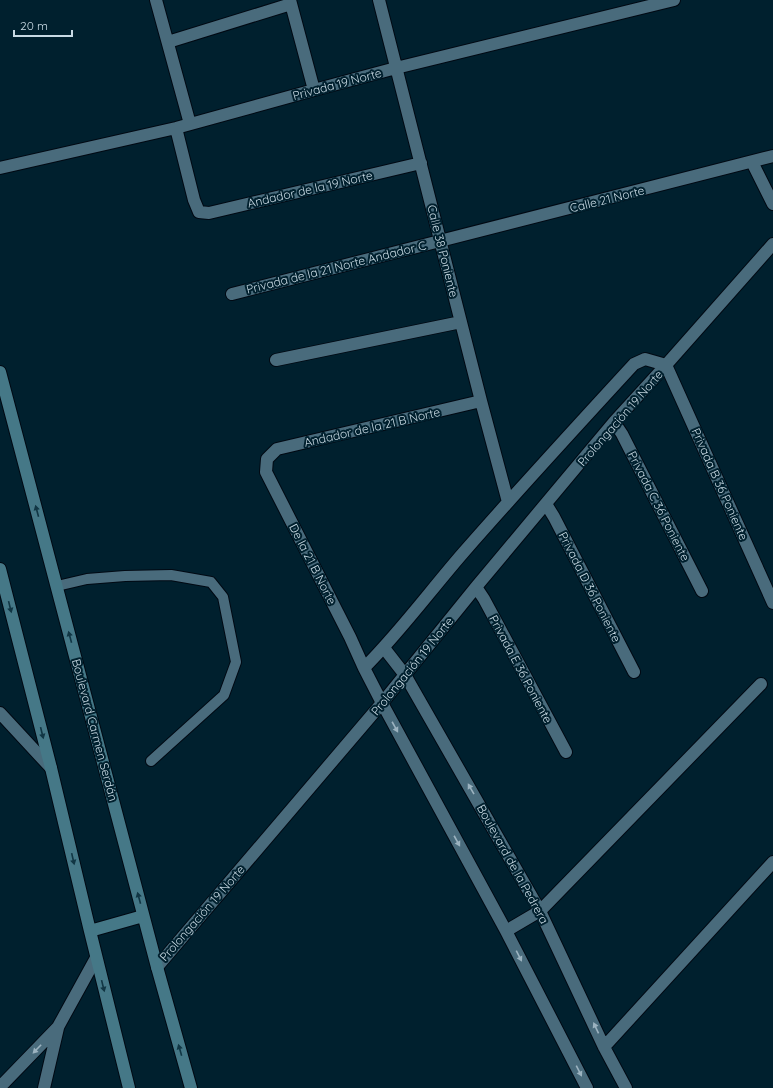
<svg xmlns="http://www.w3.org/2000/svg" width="773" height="1088" font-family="Quicksand,sans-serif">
  <rect width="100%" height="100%" fill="#00202e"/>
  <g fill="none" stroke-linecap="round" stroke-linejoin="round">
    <g stroke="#000913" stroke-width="12">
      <path id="lane" d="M57,586L87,579L125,576L171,575L211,582L223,597L236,662L224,695L151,761"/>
    </g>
    <g stroke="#000913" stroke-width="14">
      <path id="street" d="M156,0L190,124
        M290,0L314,90
        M379,0L481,401L508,502
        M168,42L291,4
        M176,128L194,200L199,212L209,213L421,163
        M752,162L773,204
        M0,168L176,128L314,90L396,68L674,0
        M232,294L773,156
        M276,360L461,322
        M666,365L773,603
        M481,401L277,449L267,459L266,472L350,637L364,668L382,703L506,931L587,1088
        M614,422L622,434L702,591
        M546,504L554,517L634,672
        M476,587L484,599L566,752
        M384,648L405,675L540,911L604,1047L626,1088
        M364,668C400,632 430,591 463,553C519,489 576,427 634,364L645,359L666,365
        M0,713L51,768
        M506,931L540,911L761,684
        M157,967L382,703L476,587L614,422L666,365L773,244
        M604,1047L773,862
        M0,1087L58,1027L96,958
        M44,1088L58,1028"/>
    </g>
    <g stroke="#000913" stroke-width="14">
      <path id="secondary" d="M0,372L157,967L191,1088
        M0,569L51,768L90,931L129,1088
        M90,931L143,916"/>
    </g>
    <use href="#lane" stroke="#496b7c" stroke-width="10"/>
    <use href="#street" stroke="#496b7c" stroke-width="12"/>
    <use href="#secondary" stroke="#457887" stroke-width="12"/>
  </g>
  <defs><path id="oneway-solid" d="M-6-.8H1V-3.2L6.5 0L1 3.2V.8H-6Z"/></defs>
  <g fill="#113644">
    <use href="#oneway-solid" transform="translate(37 511) rotate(-105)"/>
    <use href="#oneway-solid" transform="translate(10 607) rotate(76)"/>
    <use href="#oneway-solid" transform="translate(70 637) rotate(-105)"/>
    <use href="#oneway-solid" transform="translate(42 733) rotate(76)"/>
    <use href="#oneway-solid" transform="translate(73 859) rotate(77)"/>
    <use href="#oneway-solid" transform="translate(139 898) rotate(-105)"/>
    <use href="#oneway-solid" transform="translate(103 986) rotate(76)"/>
    <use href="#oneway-solid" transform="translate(180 1050) rotate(-106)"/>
  </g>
  <g fill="#9cb3c0">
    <use href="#oneway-solid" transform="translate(395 727) rotate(61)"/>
    <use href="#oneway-solid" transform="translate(471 789) rotate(-120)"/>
    <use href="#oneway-solid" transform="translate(457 841) rotate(61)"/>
    <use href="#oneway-solid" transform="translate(519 956) rotate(63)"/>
    <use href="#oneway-solid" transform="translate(596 1028) rotate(-115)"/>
    <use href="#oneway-solid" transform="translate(37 1049) rotate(134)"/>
    <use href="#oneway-solid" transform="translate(579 1071) rotate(63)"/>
  </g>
  <g text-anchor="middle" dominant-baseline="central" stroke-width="4" stroke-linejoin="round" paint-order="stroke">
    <g font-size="12" fill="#c8dae4" stroke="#00202e">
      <text transform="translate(337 84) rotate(-15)">Privada 19 Norte</text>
      <text transform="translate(310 189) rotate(-13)">Andador de la 19 Norte</text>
      <text transform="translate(607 199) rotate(-14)">Calle 21 Norte</text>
      <text transform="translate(443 251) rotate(76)">Calle 38 Poniente</text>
      <text transform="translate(336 267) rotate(-14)">Privada de la 21 Norte Andador C</text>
      <text transform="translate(620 418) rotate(-49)">Prolongación 19 Norte</text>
      <text transform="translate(372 427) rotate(-13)">Andador de la 21 B Norte</text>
      <text transform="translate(720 484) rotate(66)">Privada B 36 Poniente</text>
      <text transform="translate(659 506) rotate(63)">Privada C 36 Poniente</text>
      <text transform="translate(313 564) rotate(63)">De la 21 B Norte</text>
      <text transform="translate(590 587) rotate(63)">Privada D 36 Poniente</text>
      <text transform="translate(412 666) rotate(-51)">Prolongación 19 Norte</text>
      <text transform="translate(521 669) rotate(62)">Privada E 36 Poniente</text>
      <text transform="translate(95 730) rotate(75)">Boulevard Carmen Serdán</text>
      <text transform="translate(513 864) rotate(61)">Boulevard de la Pedrera</text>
      <text transform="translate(202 913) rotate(-49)">Prolongación 19 Norte</text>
    </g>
  </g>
  <path d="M14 30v6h58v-6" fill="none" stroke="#c8dae4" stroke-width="2"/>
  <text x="20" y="30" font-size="12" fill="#c8dae4" stroke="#00202e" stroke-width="3" paint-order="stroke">20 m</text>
</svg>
